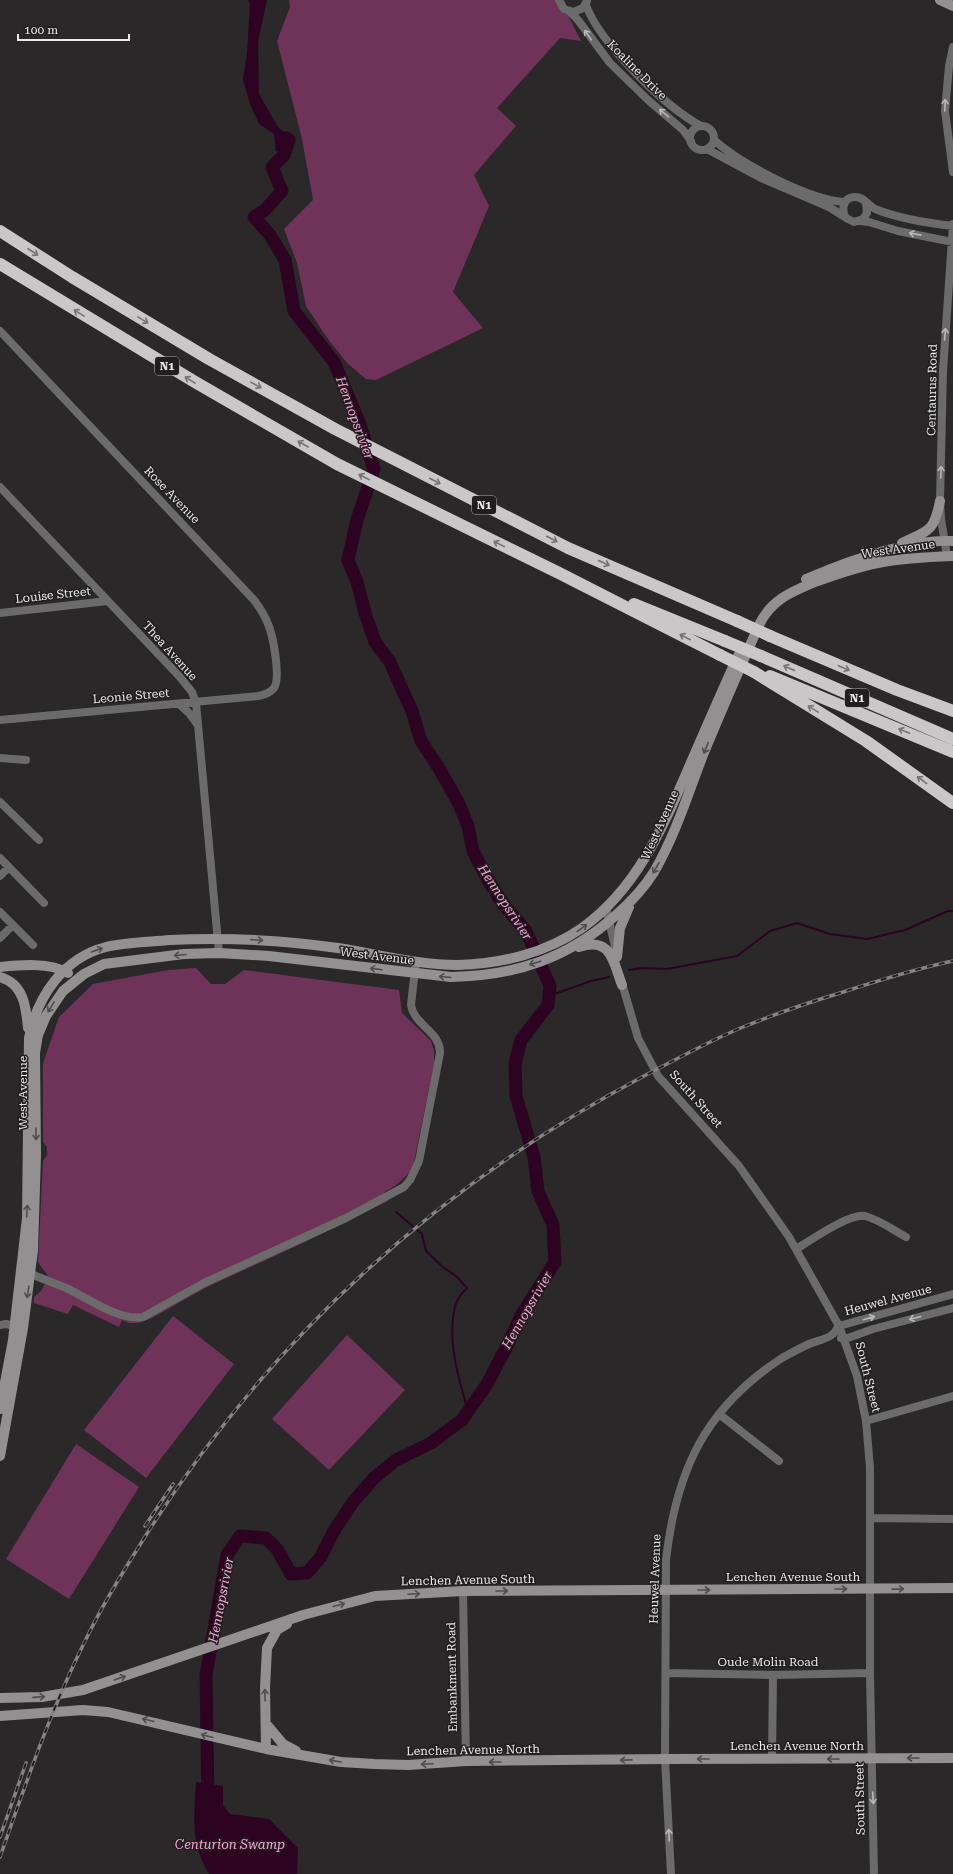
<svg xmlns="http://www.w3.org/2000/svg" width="953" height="1874" font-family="'Roboto Serif',serif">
  <rect width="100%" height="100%" fill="#2a2829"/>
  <path fill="#6f335a" d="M289,0H560L581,41L560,38L497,108L516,126L474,175L489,206L453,292L483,328L376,380L366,379L347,363L328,339L306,306L297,263L284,229L313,200L302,139L277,41L290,7Z
    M196,968L211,984H225L244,970L399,990L402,1013L431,1041L434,1051V1063L413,1167C404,1179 397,1186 384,1192L388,1201L307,1241L207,1287L150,1319L138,1323H129L122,1320L119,1327L73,1305L68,1314L34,1303V1297L42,1290L48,1276L38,1262L43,1161L47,1155V1147L43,1142V1063L59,1017L93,984L168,970Z
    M173,1316L234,1364L146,1478L84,1430Z
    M347,1335L405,1390L329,1470L272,1419Z
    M76,1444L139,1487L69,1599L6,1559Z"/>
  <path fill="#2d0321" d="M248,0H267L258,41L259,94L278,127L293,139L287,153L276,151L274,134L259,124L250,104L243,80L247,53L250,4Z
    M196,1782L223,1786V1805L230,1814L269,1819L298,1848L297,1874H209C190,1841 194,1818 196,1782Z"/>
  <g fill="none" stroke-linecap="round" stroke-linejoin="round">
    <path stroke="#2d0321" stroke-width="2" d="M629,970L641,968L667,969L737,956L770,931L797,923L830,934L867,939L905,930L948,911H953
      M549,996L591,981L609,977
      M396,1212L422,1234L426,1251L443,1267L457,1277L467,1288C463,1292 458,1298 456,1303C446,1338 458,1377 468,1411"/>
    <path stroke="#2d0321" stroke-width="13" d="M208,1801L206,1675L227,1555L240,1536L266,1538L277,1549L291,1574L307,1573L320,1558L335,1529L353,1502L374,1478L396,1460L431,1443L462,1420L487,1384L506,1348L522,1314L555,1262L553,1225L538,1191L534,1157L516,1096L515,1064L521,1040L548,1005L550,986L526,931L503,904L488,880L473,851L468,826L459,804L440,770L421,741L412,711L402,689L390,662L375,642L366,616L357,582L348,560L357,520L374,469L359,422L334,362L294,311L285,260L270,235L254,217L265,210L282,191L272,167L284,155L289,140L286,138"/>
    <path stroke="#6c6b6c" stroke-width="8" d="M559,0L564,9L574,12L583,8L587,1
      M586,5C599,42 666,108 701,126
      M570,12L578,20L610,63L648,100L683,130L691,141
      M953,47L949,66L945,111L953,172
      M690 138a12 12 0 1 1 24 0a12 12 0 1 1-24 0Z
      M714,140C741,164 809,200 845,202
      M707,149L761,178L829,207L845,217
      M866,203L867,213L863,219L854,222L846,218C841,210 843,198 854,197C863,196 868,205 875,209C900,219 926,223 953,226
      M860,221L869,222L898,231L953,242
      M0,331L254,600C260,608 265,616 268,624C273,635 281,678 274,688C270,693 264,695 258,696L0,720
      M0,487L179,676L192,692L196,703L219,953
      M947,556L941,519L940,501L943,371L953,224
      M0,613L108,601
      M179,704L189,713L197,724
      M0,758L26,760
      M0,802L39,840
      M0,858L44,903
      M0,876L9,867
      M606,908L616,951
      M0,912L33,945
      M0,938L13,925
      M621,980L638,1038L658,1076L739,1166L789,1237L839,1326L857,1376L866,1421L870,1468V1673L874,1874
      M796,1249C810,1241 849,1213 865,1216C880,1220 893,1230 906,1237
      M31,1274C43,1279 54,1283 66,1288C88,1298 118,1321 143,1317L204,1283L346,1218L404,1187L410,1180L419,1161L440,1053C441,1032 414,1025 411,1005L416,961
      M0,1325L6,1324L19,1327
      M841,1338L845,1339L873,1329L953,1308
      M719,1414L779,1461
      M866,1421L953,1396
      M871,1518L953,1519
      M463,1591L466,1761
      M666,1673L773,1675L870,1673
      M772,1759L773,1675
      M671,1874L665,1759L666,1560C676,1471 705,1408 782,1358C791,1353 800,1348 809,1344C816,1341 829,1339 834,1333C836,1331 837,1328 839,1326L953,1294"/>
    <path stroke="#929091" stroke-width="10" d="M940,0L953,6
      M902,543C929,530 934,532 940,501
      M806,579C848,561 907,539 953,541
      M579,947C611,936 613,961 622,985
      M617,957L620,928L629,907
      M0,967C20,965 50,962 68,973
      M0,977C24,984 26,1007 28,1028
      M0,1409L13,1340L27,1218L29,1038C37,997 63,958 106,947C126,942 149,942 170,940C227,937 282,940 338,948C377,954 418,965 458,965C501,964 546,953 582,928C637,889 663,827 689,767C705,730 721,693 738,656
      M0,1456L23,1328L33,1250L36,1155L35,1053L38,1035L46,1016L63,991L84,974L104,964L184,954L219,953L269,956L451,977C515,976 569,958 616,915C631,902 644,888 654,872C675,836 688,794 703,755C721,711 740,668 759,625C771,600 791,592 815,582C837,574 860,566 883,562C906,558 930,557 953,556
      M0,1698L42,1697L83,1690L303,1615L375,1596L463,1591L953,1588
      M0,1716L83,1710L108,1712L266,1749L341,1762L374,1764L408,1765L466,1761L665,1759L953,1758
      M267,1725L283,1744L296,1751
      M266,1749L265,1688L267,1648L277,1630L287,1624"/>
    <path stroke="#cbc7c9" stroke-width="12" d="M0,231L72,277L209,359L335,429L568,548L737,621
      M0,264L195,382L337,464L559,573L720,655
      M634,604L725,641
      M770,636L897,690L953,711
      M761,656L953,739
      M754,672L866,741L953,803
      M770,676L953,752"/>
    <g stroke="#848384" stroke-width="3.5">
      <path id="rail" d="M145,1526L173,1484
        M0,1837L26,1763
        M0,1857C26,1783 51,1709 86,1639C104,1602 126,1567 148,1532C273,1335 438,1185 644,1076C677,1059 709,1041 743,1027C775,1014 807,1003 840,993C877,981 915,969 953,961"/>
    </g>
    <use href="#rail" stroke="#211e20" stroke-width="2" stroke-dasharray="6" stroke-linecap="butt"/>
    <path stroke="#cbc7c9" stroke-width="12" d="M737,621L770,636
      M725,641L761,656
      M720,655L754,672"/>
  </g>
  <defs><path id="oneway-shaft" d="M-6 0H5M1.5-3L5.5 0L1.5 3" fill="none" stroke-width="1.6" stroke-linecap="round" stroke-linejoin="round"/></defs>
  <g stroke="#b8b7b8">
    <use href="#oneway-shaft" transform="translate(588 35) rotate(-125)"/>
    <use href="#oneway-shaft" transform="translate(945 105) rotate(-87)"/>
    <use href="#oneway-shaft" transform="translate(664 113) rotate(-140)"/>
    <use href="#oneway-shaft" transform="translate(915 234) rotate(-169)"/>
    <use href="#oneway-shaft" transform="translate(945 334) rotate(-86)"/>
    <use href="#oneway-shaft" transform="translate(941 472) rotate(-88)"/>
    <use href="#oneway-shaft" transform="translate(869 1318) rotate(-16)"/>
    <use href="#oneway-shaft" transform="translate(915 1318) rotate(165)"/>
    <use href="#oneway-shaft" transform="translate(873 1798) rotate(88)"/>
    <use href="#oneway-shaft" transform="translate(669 1835) rotate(-93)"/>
  </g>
  <g stroke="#767274">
    <use href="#oneway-shaft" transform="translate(33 252) rotate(33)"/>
    <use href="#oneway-shaft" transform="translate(79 313) rotate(-149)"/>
    <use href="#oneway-shaft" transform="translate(143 320) rotate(31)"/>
    <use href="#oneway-shaft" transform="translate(190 380) rotate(-149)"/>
    <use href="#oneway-shaft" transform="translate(256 385) rotate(29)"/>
    <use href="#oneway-shaft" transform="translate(303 444) rotate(-150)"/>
    <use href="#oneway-shaft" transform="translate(364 477) rotate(-153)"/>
    <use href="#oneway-shaft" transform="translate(435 481) rotate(27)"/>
    <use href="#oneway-shaft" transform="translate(552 539) rotate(27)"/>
    <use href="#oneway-shaft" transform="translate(499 544) rotate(-154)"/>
    <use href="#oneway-shaft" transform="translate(604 563) rotate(24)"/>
    <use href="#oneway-shaft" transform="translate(685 637) rotate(-153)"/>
    <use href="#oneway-shaft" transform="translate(789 668) rotate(-156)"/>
    <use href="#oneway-shaft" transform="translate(844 668) rotate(23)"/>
    <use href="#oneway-shaft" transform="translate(813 709) rotate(-149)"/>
    <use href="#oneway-shaft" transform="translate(904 731) rotate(-157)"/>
    <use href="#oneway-shaft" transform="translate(922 780) rotate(-143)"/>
  </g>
  <g stroke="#4e4c4d">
    <use href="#oneway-shaft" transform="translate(706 748) rotate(112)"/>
    <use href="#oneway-shaft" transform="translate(656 868) rotate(119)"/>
    <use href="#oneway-shaft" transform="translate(582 928) rotate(-36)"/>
    <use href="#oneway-shaft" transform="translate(257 940) rotate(4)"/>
    <use href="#oneway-shaft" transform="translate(97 950) rotate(-19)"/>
    <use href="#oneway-shaft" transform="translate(180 955) rotate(175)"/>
    <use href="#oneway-shaft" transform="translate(535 963) rotate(163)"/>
    <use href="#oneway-shaft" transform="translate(376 969) rotate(-173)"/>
    <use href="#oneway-shaft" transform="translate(445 977) rotate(-175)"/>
    <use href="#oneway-shaft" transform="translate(51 1007) rotate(122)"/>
    <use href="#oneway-shaft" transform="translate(36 1134) rotate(89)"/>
    <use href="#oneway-shaft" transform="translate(27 1211) rotate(-87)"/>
    <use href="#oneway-shaft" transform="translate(28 1292) rotate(99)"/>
    <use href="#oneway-shaft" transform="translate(841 1589)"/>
    <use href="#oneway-shaft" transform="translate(898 1589) rotate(-1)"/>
    <use href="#oneway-shaft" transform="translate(704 1590)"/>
    <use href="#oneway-shaft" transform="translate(502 1591)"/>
    <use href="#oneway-shaft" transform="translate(414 1594) rotate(-3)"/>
    <use href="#oneway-shaft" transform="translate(339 1605) rotate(-15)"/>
    <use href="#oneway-shaft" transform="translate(120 1678) rotate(-19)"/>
    <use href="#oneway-shaft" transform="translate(265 1695) rotate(-92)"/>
    <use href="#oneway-shaft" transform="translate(39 1697) rotate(-4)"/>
    <use href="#oneway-shaft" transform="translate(148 1720) rotate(-166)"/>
    <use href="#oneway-shaft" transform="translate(207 1736) rotate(-165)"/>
    <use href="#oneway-shaft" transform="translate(913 1758) rotate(180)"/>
    <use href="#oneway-shaft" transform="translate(703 1759) rotate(180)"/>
    <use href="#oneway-shaft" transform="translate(833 1759) rotate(180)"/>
    <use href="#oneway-shaft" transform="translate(626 1760) rotate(179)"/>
    <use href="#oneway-shaft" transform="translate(335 1761) rotate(-170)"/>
    <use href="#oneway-shaft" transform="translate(495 1762) rotate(-180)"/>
    <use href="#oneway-shaft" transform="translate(427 1764) rotate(177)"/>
  </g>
  <g text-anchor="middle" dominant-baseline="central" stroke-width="3" stroke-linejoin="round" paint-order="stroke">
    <g fill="#211e20" stroke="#aeadae" stroke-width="1">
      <rect x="155" y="357" width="24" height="18" rx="3"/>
      <rect x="472" y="496" width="24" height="18" rx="3"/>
      <rect x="845" y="689" width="24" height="18" rx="3"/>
    </g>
    <g font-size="11" font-weight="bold" fill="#ebeaeb">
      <text x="167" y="366">N1</text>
      <text x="484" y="505">N1</text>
      <text x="857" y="698">N1</text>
    </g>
    <g font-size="12" fill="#ebeaeb" stroke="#211e20">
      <text transform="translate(637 70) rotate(45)">Koaline Drive</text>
      <text transform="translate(932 390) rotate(-89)">Centaurus Road</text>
      <text transform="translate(172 495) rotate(46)">Rose Avenue</text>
      <text transform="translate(898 549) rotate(-8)">West Avenue</text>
      <text transform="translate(53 595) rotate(-6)">Louise Street</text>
      <text transform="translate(170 651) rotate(48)">Thea Avenue</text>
      <text transform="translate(131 696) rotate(-5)">Leonie Street</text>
      <text transform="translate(660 825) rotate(-66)">West Avenue</text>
      <text transform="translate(377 956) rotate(7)">West Avenue</text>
      <text transform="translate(23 1093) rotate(-90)">West Avenue</text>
      <text transform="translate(696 1099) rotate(48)">South Street</text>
      <text transform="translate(888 1300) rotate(-15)">Heuwel Avenue</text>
      <text transform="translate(868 1377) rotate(76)">South Street</text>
      <text x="793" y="1577">Lenchen Avenue South</text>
      <text transform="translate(655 1579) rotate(-88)">Heuwel Avenue</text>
      <text transform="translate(468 1580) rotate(-1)">Lenchen Avenue South</text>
      <text x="768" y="1662">Oude Molin Road</text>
      <text transform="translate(452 1677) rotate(-91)">Embankment Road</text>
      <text x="797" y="1746">Lenchen Avenue North</text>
      <text transform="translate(473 1750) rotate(-1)">Lenchen Avenue North</text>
      <text transform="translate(860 1799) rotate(-91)">South Street</text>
    </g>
    <g font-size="13" font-style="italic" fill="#fda0da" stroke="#211e20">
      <text transform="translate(355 418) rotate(70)">Hennopsrivier</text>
      <text transform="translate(505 902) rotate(57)">Hennopsrivier</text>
      <text transform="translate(527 1310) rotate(-60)">Hennopsrivier</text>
      <text transform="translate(221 1600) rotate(-79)">Hennopsrivier</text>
      <text x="230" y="1844">Centurion Swamp</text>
    </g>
  </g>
  <path d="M18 34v6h111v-6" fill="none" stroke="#ebeaeb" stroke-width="2"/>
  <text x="24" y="34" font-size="12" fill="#ebeaeb" stroke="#211e20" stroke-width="3" paint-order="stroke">100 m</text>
</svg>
